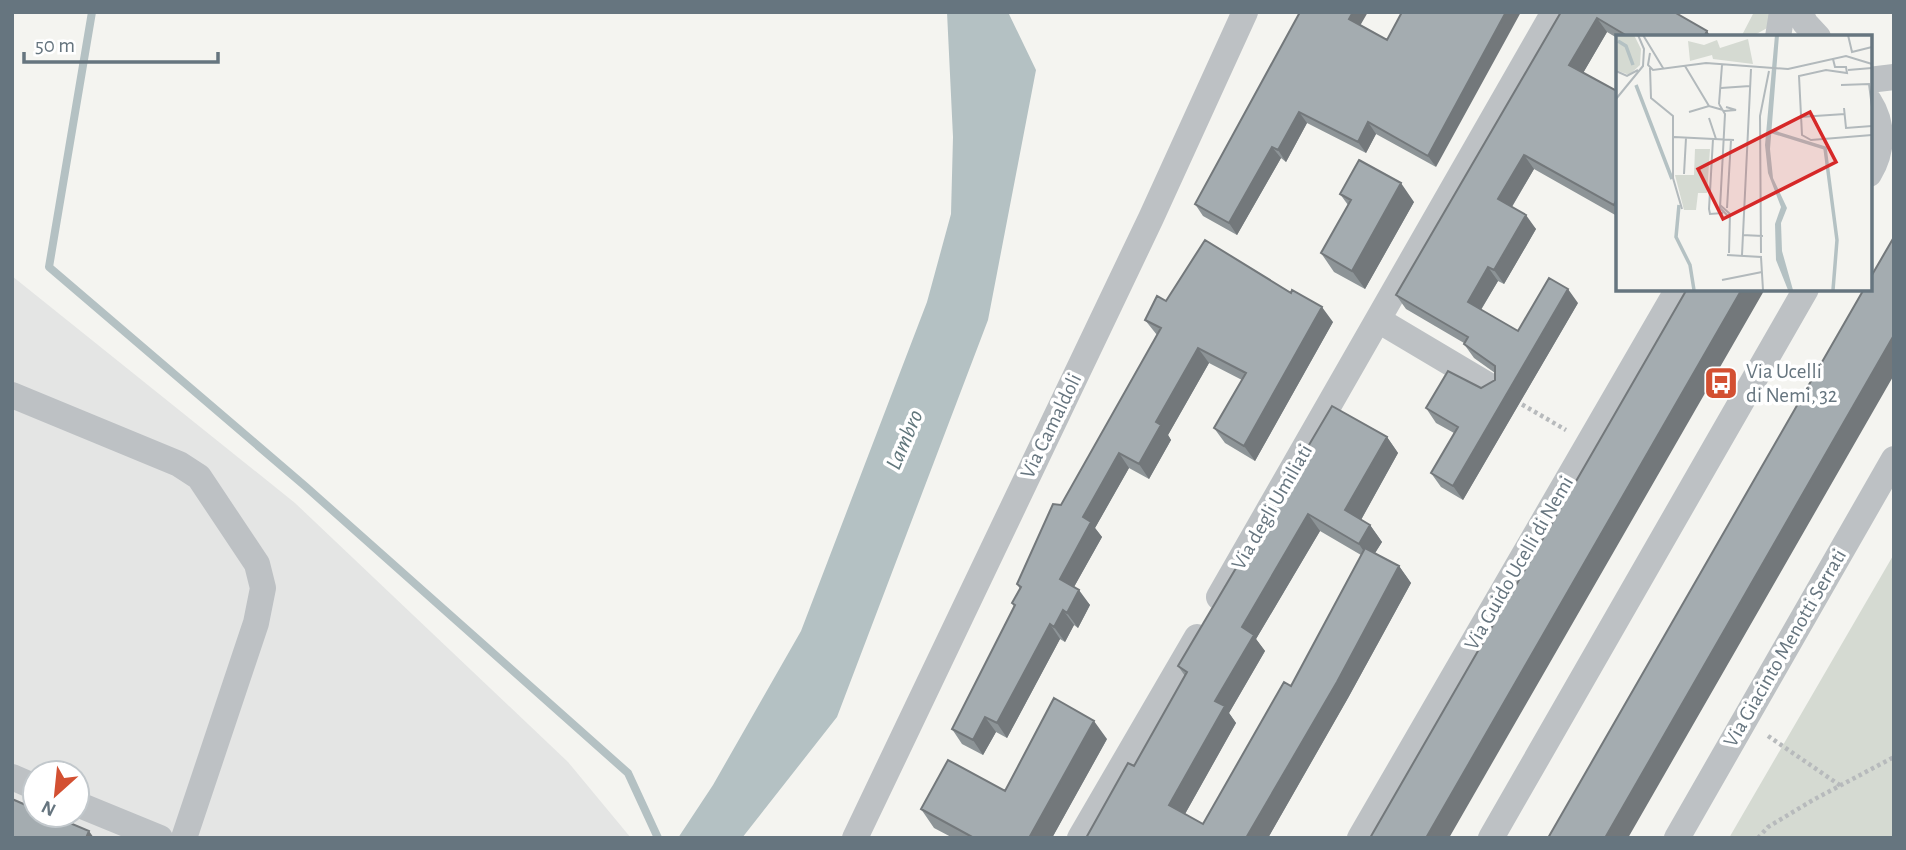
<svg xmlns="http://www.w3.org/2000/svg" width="1906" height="850" font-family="'Alegreya Sans',sans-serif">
  <rect width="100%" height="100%" fill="#f4f4f0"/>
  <path fill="#e4e5e4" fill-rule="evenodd" d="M12,276L295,503L568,762L631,838H12ZM35,773H77V815H35Z"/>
  <path fill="#d5dad2" d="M1754,12H1769V27L1751,37H1741Z
    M1894,554V838H1729Z"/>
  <path fill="#b4c1c3" d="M947,12H1008L1036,70L988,320L837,717L742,838H678L713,785L801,631L927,302L951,214L953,137Z"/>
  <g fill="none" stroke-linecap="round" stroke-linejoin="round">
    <path stroke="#b4c1c3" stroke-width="8" d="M92,12L49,267L305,486L628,773L658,838"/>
    <path stroke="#b7babc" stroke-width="4.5" stroke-dasharray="3.5 3.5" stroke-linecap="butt" d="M1516,401L1566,430
      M1768,736L1841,786
      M1758,838L1768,827L1813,800L1894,757"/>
    <path stroke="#bdc1c4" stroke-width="26" d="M1800,12L1805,23L1818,37
      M1778,37L1782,12
      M1869,80L1894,77
      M1869,101C1884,124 1883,151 1869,174
      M1380,321L1491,387
      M12,395L179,464L199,477L257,564L263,588L256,623L184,838
      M1219,597L1554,12
      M12,777L35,787
      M77,804L160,838
      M855,838L1151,218L1245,12
      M1080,838L1197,637
      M1360,838L1678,289
      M1491,838L1806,289
      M1677,838L1894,459"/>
  </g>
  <path fill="#8d9497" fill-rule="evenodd" d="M1561,12L1711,37H1617V38L1607,32L1583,73L1617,91V216L1534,169L1512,207L1536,229L1504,284L1498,281L1481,310L1518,331L1578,303L1463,500L1441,487L1431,473L1454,433L1436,423L1426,408L1481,388L1495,380V373L1474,358L1464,344V343L1406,309L1396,295Z
    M1360,25L1436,167L1376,134L1366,153L1307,123L1286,162L1281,158L1237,235L1203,216L1195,204Z
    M1340,194L1414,202L1365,289L1334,272L1321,253L1348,205Z
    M1166,301L1333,322L1255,461L1225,443L1214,428L1242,380L1209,363L1168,435L1171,440L1149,479L1129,468L1095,528L1102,537L1074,587L1090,605L1078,628L1074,625L1065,642L1060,639L1007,738L996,732L983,755L962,744L952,729L1014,607L1012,603L1020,589L1017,584L1157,335L1145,320Z
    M1332,406L1387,437L1398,453L1361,520L1370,525L1382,542L1375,553L1399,566L1411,583L1348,698L1268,838H1086L1134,766L1185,676L1178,666ZM1320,531L1361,555L1291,686L1203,824L1185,814L1236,723L1229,713L1265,651L1256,639Z
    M1107,739L1052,838H953L934,828L921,809L1005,791Z"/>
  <path fill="#73787b" d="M1353,12H1368L1357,31L1349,19Z
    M1506,12H1521L1436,167L1428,156Z
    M1597,18L1607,32L1579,80L1569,65Z
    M1707,31L1711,37H1704Z
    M1299,112L1307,123L1286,162L1278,150Z
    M1368,122L1376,134L1366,153L1358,142Z
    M1272,147L1281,158L1237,235L1229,223Z
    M1524,155L1534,169L1508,213L1498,199Z
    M1401,183L1414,202L1365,289L1352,271Z
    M1617,199V210L1614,205Z
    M1526,215L1536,229L1504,284L1494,270Z
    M1488,267L1498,281L1477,316L1468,302Z
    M1568,289L1578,303L1463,500L1453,486Z
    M1742,289H1765L1449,838H1426Z
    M1322,307L1333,322L1255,461L1244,446Z
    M1894,335V375L1628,838H1605Z
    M1198,348L1209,363L1168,435L1171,440L1149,479L1139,464L1156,422Z
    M1387,437L1398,453L1357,527L1345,510Z
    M1119,453L1129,468L1095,528L1102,537L1070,594L1060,579L1083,517Z
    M1308,514L1320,531L1256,639L1265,651L1229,713L1236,723L1181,821L1169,805L1215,701L1242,627Z
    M1370,525L1382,542L1370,561L1359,544Z
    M1399,566L1411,583L1348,698L1268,838H1246Z
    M1079,590L1090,605L1078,628L1067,613Z
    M1063,610L1074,625L1065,642L1054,627Z
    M1050,624L1060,639L1007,738L997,723Z
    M985,717L996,732L983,755L973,740Z
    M1094,721L1107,739L1052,838H1029Z
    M89,831L94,838H86Z"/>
  <path fill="#a4acb0" stroke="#73787b" stroke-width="2" d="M1300,12H1353L1349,19L1387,40L1402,12H1506L1428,156L1368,122L1358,142L1299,112L1278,150L1272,147L1229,223L1195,204Z
    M1561,12H1674L1707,31L1704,37H1629L1597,18L1569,65L1617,91V199L1614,205L1524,155L1498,199L1526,215L1494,270L1488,267L1468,302L1518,331L1549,278L1568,289L1453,486L1431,473L1458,427L1426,408L1448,371L1481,388L1495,380V366L1464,344L1468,337L1396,295Z
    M1359,160L1401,183L1352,271L1321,253L1351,200L1340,194Z
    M1894,237V335L1605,838H1548L1864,289H1869V280Z
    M1205,240L1291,293L1292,290L1322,307L1244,446L1214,428L1246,373L1198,348L1156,422L1161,425L1139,464L1119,453L1083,517L1091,522L1060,579L1079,590L1067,613L1063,610L1054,627L1050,624L997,723L985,717L973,740L952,729L1015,605L1012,603L1021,587L1017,584L1053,504L1061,505L1161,328L1145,320L1157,296L1166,301Z
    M1687,289H1742L1426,838H1370Z
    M1332,406L1387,437L1345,510L1370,525L1359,544L1308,514L1242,627L1254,635L1215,701L1225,706L1169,805L1203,824L1284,682L1291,686L1365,548L1399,566L1337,682L1246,838H1086L1128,763L1134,766L1187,672L1178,666Z
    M1054,698L1094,721L1029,838H974L921,809L948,760L1005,791Z
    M12,799L35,809V815H51L89,831L86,838H12Z"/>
  <defs>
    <g id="bus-square" transform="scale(1.75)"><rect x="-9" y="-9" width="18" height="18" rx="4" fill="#d35032" stroke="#fff"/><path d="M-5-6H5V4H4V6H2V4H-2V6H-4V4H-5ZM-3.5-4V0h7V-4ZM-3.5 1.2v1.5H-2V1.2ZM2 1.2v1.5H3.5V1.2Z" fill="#fff"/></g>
  </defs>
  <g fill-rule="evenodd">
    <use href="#bus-square" x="1721" y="383"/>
  </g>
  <g text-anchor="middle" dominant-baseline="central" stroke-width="7" stroke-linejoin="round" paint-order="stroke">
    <g font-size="21" fill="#66757f" stroke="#fff" text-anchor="start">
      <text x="1746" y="371">Via Ucelli<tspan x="1746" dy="24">di Nemi, 32</tspan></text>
    </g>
    <g font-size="21" fill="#66757f" stroke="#fff">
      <text transform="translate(1051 426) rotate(-64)">Via Camaldoli</text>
      <text transform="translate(1272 507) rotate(-60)">Via degli Umiliati</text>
      <text transform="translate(1519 563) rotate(-60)">Via Guido Ucelli di Nemi</text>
      <text transform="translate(1785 648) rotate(-60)">Via Giacinto Menotti Serrati</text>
    </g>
    <g font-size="23" font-style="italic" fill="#61777c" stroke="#fff">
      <text transform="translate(905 440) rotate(-67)">Lambro</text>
    </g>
  </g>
  <g transform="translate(1616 35)">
    <rect width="256" height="256" fill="#f4f4f0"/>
    <path d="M2,0H18L25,14L24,30L13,40L0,35ZM132,4L137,29L97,24L96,20L74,26L72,6L88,10L101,5L104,13ZM79,114H94L91,158H82L80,175H68L59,140H78Z" fill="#d5dad2"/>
    <path d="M159,0H163L154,114L157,143L171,173L165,188L166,216L177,255H172L160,225L159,189L165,172L152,138L149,110Z" fill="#b4c1c3"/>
    <path fill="none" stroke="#b4c1c3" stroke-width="3.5" d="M2,6L10,11L17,30M20,50L56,144M154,96L209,113L221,205L217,255M63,170L60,202L74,230L78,255"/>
    <path fill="none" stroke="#b2b9bc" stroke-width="2" d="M27,0L47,33M232,0L236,17L256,12M34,18L32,30L37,35L90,28L172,34L230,21L256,29M217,24L219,32H230L231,38L210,35L183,41L186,100L195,105L256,100M69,31L93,71M34,33L35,63L57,81V143L66,174M232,35L256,33M0,36L11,41L22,35M225,50L253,49L256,72M105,53L134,51M0,64L27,31L28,14L22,0M103,69L109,79L104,173L114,183M103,69L106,30M228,73L230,93L256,91M108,76L120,75L110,72M73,77L93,71L107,75M184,82L229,79M93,83L100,104M58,102L118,105M97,104L93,174L94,179L107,178M68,139L70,103M104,170L114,179L113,218M111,173L115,105M126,200L147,201M145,218L144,81L153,36M111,220L145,222L147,255M126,220L135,34M106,245L146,237"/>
    <path fill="#d62828" fill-opacity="0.15" stroke="#d62828" stroke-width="3.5" d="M194,77L220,127L107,184L82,134Z"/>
    <rect width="256" height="256" fill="none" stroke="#66757f" stroke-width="3.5"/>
  </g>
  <rect width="1906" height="850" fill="none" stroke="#66757f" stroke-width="28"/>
  <g transform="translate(56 794) rotate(207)"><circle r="33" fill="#ffffff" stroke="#c2c8cc" stroke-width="2"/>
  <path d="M0-5L12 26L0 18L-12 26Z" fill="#d35032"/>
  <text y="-10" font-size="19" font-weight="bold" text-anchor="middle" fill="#66757f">N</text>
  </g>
  <path d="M24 52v10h194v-10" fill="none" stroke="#66757f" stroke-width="3.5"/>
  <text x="35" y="52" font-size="21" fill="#66757f" stroke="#ffffff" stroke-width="5" paint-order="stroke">50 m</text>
</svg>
